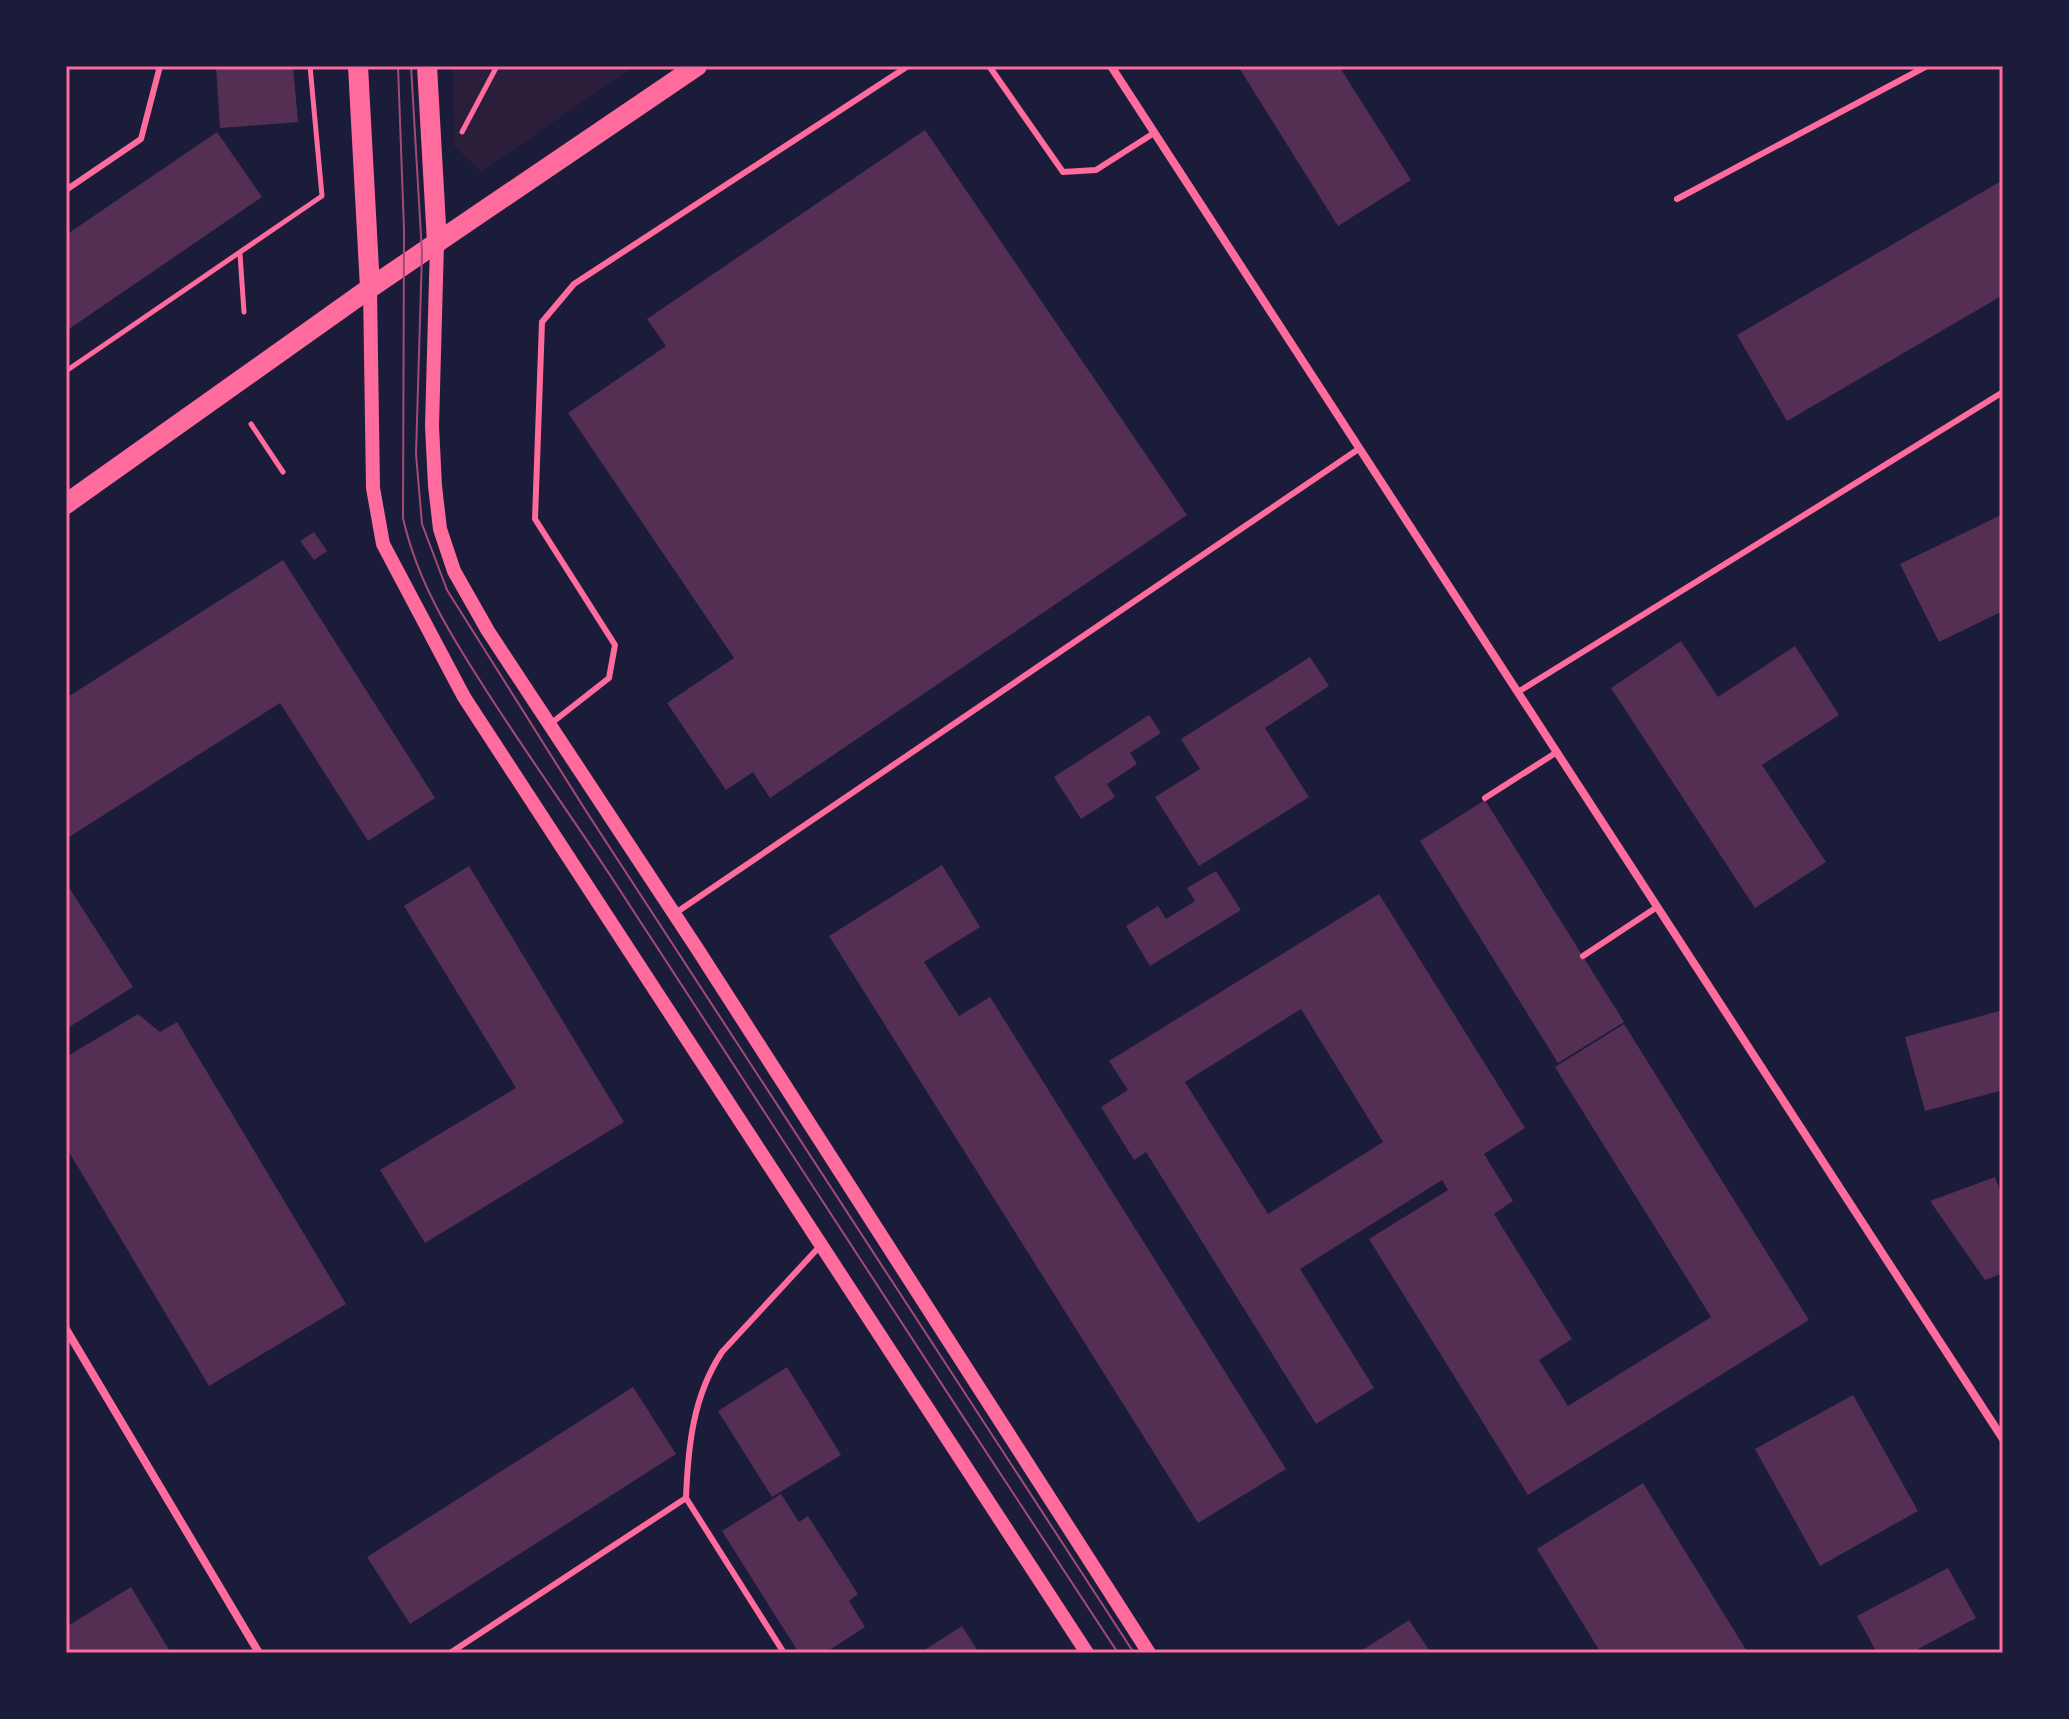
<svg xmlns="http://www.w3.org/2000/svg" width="2069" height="1719" font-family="'Fira Sans Condensed',sans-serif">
  <rect width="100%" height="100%" fill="#1b1b3a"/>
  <path fill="#2a1e3b" d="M453,66H635L481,172L454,146Z"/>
  <path fill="#542f53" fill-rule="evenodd" d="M216,66H293L298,122L220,128Z
    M1238,66H1339L1411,180L1338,226Z
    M925,130L1187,515L770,798L753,772L726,790L667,703L734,658L568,413L666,346L647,319Z
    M217,132L262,197L66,331V235Z
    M2003,180V295L1787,421L1737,335Z
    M2003,514V611L1939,642L1900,564Z
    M314,532L327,551L314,560L300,541Z
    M283,560L435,798L368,841L280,703L66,839V698Z
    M1681,641L1718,697L1795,646L1839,715L1762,765L1826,862L1755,908L1611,688Z
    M1310,657L1329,686L1265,728L1309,797L1199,866L1155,797L1200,769L1181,739Z
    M1149,715L1161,733L1130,753L1137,764L1107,784L1115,797L1081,819L1054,777Z
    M1485,800L1624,1022L1558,1063L1420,841Z
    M942,865L980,927L924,962L959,1016L990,997L1286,1469L1198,1523L829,936Z
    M469,866L624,1122L425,1243L380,1170L516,1088L404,906Z
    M1216,871L1241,910L1150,966L1126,926L1158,906L1166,919L1195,901L1187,888Z
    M66,883L133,987L66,1029Z
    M1379,894L1525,1128L1484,1154L1513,1201L1494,1214L1572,1339L1539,1360L1568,1406L1711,1317L1555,1067L1624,1024L1809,1320L1528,1495L1369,1239L1448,1190L1442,1180L1300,1269L1374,1388L1316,1424L1146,1152L1134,1160L1101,1107L1128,1090L1109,1061ZM1301,1009L1383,1142L1268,1214L1185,1082Z
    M2003,1010V1090L1925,1111L1905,1037Z
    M138,1014L160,1032L177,1022L346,1304L209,1386L66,1147V1057Z
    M1995,1177L2003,1198V1273L1985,1280L1930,1201Z
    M787,1367L841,1455L772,1497L718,1411Z
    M633,1387L676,1454L410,1624L367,1557Z
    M1853,1395L1918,1511L1820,1566L1755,1449Z
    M1643,1483L1748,1653H1601L1537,1549Z
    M781,1494L799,1522L808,1516L858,1594L849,1601L865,1627L825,1653H799L722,1531Z
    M1948,1568L1976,1618L1918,1649L1920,1653H1877L1857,1616Z
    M131,1587L171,1653H66V1627Z
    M1409,1620L1431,1653H1358Z
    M962,1626L979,1653H920Z"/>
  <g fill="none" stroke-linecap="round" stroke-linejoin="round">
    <path stroke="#ff6b9d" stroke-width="5" d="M462,132L497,66
      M240,254L244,312
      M66,371L322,196L310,66
      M251,424L283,472"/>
    <path stroke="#ff6b9d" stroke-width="6" d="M989,66L1063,172L1096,170L1154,133
      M66,190L141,139L160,66
      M1677,199L1927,66
      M1518,692L2003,392
      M549,725L609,678L615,645L535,519L542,322L574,284L908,66
      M1485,798L1557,752
      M674,914L1360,448
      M1583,956L1657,907
      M686,1498L784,1653
      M450,1653L686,1498C688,1446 693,1396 722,1352L820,1246"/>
    <path stroke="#ff6b9d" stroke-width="8" d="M1111,66L2003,1439
      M66,1329L259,1653"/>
    <path stroke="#ff6b9d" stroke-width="14" d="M437,243L432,426L435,486L440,529L454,571L488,631L698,950L1149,1653
      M370,288L373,488L383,544L464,697L1087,1653"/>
    <path stroke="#ff6b9d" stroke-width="20" d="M358,66L370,288
      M427,66L437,243
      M66,504L370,288L697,66"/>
    <path stroke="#a44b75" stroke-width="2" d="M398,66L404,230L403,518C417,581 450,634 484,687C529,758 578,825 623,895C788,1148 952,1401 1118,1653
      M411,66L422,253L416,454L422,524L447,590L586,811L1134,1653"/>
  </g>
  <rect width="2069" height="1719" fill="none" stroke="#1b1b3a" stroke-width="136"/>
  <rect x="68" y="68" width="1933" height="1583" fill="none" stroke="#ff6b9d" stroke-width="3"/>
</svg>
